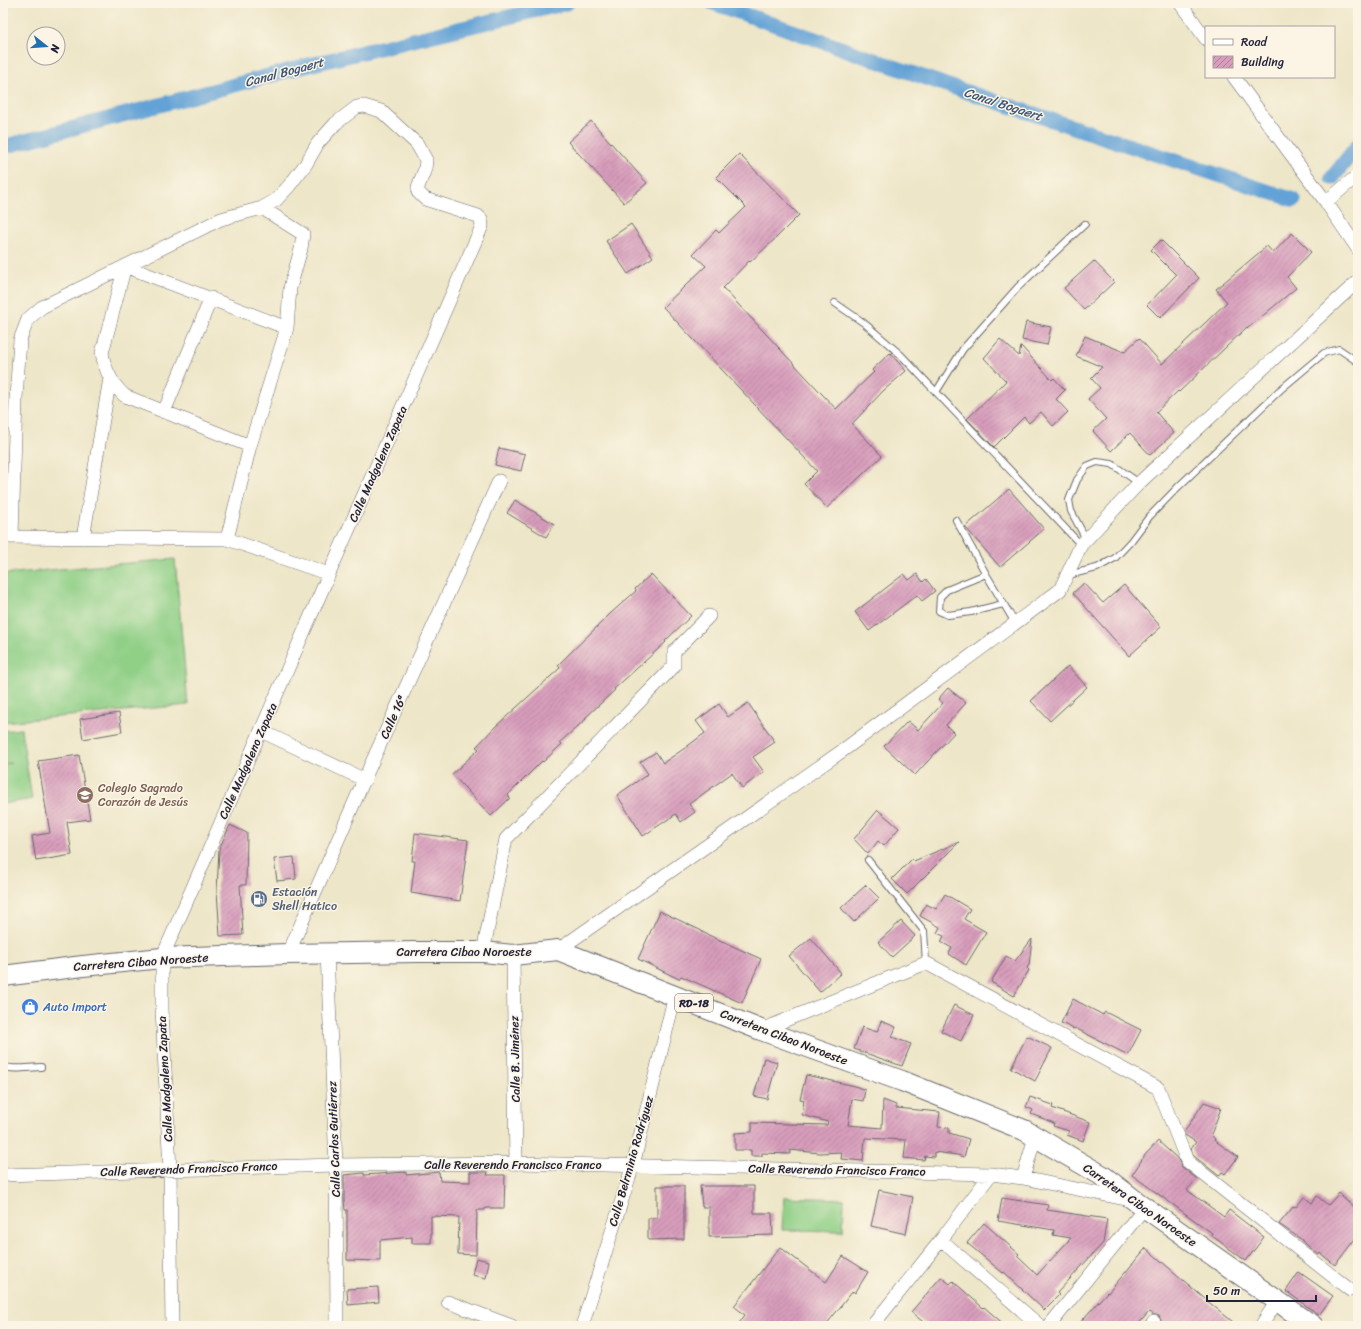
<svg xmlns="http://www.w3.org/2000/svg" width="1361" height="1329" font-family="Sriracha,sans-serif">
  <defs>
    <pattern id="building-hatch" width="6" height="6" patternUnits="userSpaceOnUse"><rect width="6" height="6" fill="#d89dbc"/><path d="M-1 1l2-2M0 6l6-6M5 7l2-2" fill="none" stroke="#af809a"/></pattern>
  </defs>
  <rect width="100%" height="100%" fill="#fcf5e5"/>
  <filter id="ink" filterUnits="userSpaceOnUse"><feTurbulence type="fractalNoise" baseFrequency=".025" numOctaves="2"/><feDisplacementMap in="SourceGraphic" scale="8" xChannelSelector="R" yChannelSelector="G"/><feConvolveMatrix kernelMatrix="1 2 1 2 8 2 1 2 1" color-interpolation-filters="sRGB"/></filter>
  <filter id="wash" filterUnits="userSpaceOnUse"><feTurbulence type="fractalNoise" baseFrequency=".012" numOctaves="4" result="noise"/><feDisplacementMap in="SourceGraphic" scale="16" xChannelSelector="R" yChannelSelector="G"/><feGaussianBlur stdDeviation="0.9" result="paint"/><feColorMatrix in="noise" values="0 0 0 0 0 0 0 0 0 0 0 0 0 0 0 0 0 1.4 0 .05"/><feComposite in="paint" operator="in"/></filter>
  <g filter="url(#wash)">
    <rect width="100%" height="100%" fill="#ede6c8"/>
    <path fill="#8fcf86" stroke="#587860" d="M175,559L188,705L3,722V574Z
      M21,729L32,799L3,804V764L11,763L3,764V731Z
      M784,1197L844,1199L843,1231L782,1230Z"/>
    <g fill="none" stroke-linecap="round" stroke-linejoin="round">
      <path stroke="#64a2d6" stroke-width="15" d="M713,3L940,83L1294,200
        M3,147L309,65L567,3
        M1332,178L1358,145"/>
    </g>
    <g id="blocks">
      <path fill="url(#building-hatch)" d="M591,121L647,183L624,203L568,142Z
        M739,154L799,215L776,238L750,262L749,261L723,288L836,409L874,372L872,370L890,353L906,371L883,391L852,424L882,456L827,508L804,484L817,471L663,307L706,266L693,254L716,230L719,233L746,207L716,177Z
        M631,224L653,257L628,274L606,241Z
        M1292,233L1311,252L1287,277L1296,288L1248,328L1247,327L1179,392L1178,391L1156,412L1174,433L1150,455L1130,433L1111,451L1093,431L1106,419L1088,399L1100,388L1091,378L1102,367L1076,356L1085,336L1124,352L1139,338L1162,364L1227,302L1216,289L1267,246L1273,253Z
        M1161,240L1199,278L1160,318L1147,305L1176,275L1151,250Z
        M1094,261L1114,282L1084,310L1064,288Z
        M1026,322L1051,327L1047,345L1022,340Z
        M1000,339L1019,356L1021,346L1052,380L1054,378L1065,390L1056,399L1068,412L1053,426L1041,412L1029,423L1024,417L994,447L967,419L1006,381L984,358Z
        M499,448L525,454L521,471L495,465Z
        M1009,489L1044,529L1000,567L965,527Z
        M515,500L554,524L546,537L507,513Z
        M651,574L691,616L665,641L666,642L614,689L615,690L585,718L586,719L560,742L562,744L543,762L542,761L508,795L510,798L491,816L452,774L479,749L476,747L495,727L560,668L558,665L611,613L636,591L635,589Z
        M904,574L909,580L917,574L923,582L926,579L935,591L922,601L917,595L869,631L855,612Z
        M1084,583L1103,603L1124,585L1161,627L1129,656L1073,593Z
        M1068,666L1087,687L1050,721L1031,701Z
        M948,688L966,703L946,725L954,733L915,775L884,746L908,721L918,730L943,703L938,699Z
        M748,703L775,742L753,757L764,772L742,788L732,773L689,804L695,812L681,822L676,814L643,836L617,795L648,774L640,762L656,752L663,763L685,748L705,733L696,721L719,704L728,717Z
        M119,713L122,732L83,739L80,719Z
        M79,755L90,819L67,822L72,855L36,861L32,836L50,833L38,761Z
        M878,810L899,828L884,846L878,841L868,854L854,839Z
        M230,825L247,833L246,885H240L243,935L220,936L217,891L219,849Z
        M415,833L468,840L460,901L411,893L415,861H412Z
        M959,842L907,894L892,879L912,859L914,861Z
        M294,857L296,879L277,881L274,859Z
        M866,885L879,898L854,922L841,908Z
        M945,894L970,909L964,919L986,932L966,965L949,954L952,948L941,942L944,936L937,933L940,927L920,916L926,904L936,909Z
        M660,911L702,931V932L761,959L742,1003L681,976L679,979L638,959Z
        M901,921L915,936L892,957L878,942Z
        M811,938L841,973L820,992L789,956Z
        M1032,939L1029,965L1027,968L1029,970L1014,996L991,982L1006,956L1015,961Z
        M1073,999L1103,1015L1105,1012L1141,1030L1128,1055L1075,1028L1074,1029L1061,1023Z
        M954,1005L974,1015L961,1041L941,1031Z
        M881,1021L896,1027L892,1037L911,1044L902,1066L854,1049L862,1027L877,1032Z
        M1027,1036L1052,1048L1035,1081L1011,1068Z
        M764,1058L777,1062L767,1099L754,1096Z
        M806,1075L855,1086L865,1090L863,1101L852,1099L848,1125L882,1128L883,1100L896,1105V1108L940,1112L938,1127L949,1128V1133L969,1139L964,1157L957,1155L934,1152V1157L925,1156L924,1160L904,1158L906,1140L865,1138L863,1161L841,1159L842,1152L820,1153L790,1150V1154L762,1153V1156H751V1150H735V1133L752,1132V1123L827,1125L828,1122L802,1115L804,1100L800,1099Z
        M1030,1097L1053,1105L1052,1108L1090,1122L1083,1141L1067,1135L1069,1131L1053,1126L1054,1123L1031,1114L1033,1110L1026,1107Z
        M1204,1102L1221,1108L1211,1135L1215,1139L1214,1140L1238,1157L1225,1174L1222,1172L1219,1176L1194,1156L1191,1149L1196,1142L1185,1135L1184,1132Z
        M1158,1141L1177,1158L1182,1167L1197,1179L1187,1190L1224,1217L1229,1210L1264,1237L1246,1261L1211,1235L1212,1233L1132,1175L1145,1155Z
        M406,1172V1175L439,1172L440,1181L470,1182V1172H488L487,1175H505L504,1208H485V1210H477L476,1255L458,1254L459,1217L431,1216V1243H412V1237L380,1240V1261L347,1260V1210H345L344,1200V1175L364,1173V1175Z
        M657,1186H684V1239L648,1240V1218H657Z
        M700,1186H754V1213H772L773,1235L709,1237V1207H702Z
        M879,1190L913,1197L906,1234L871,1226Z
        M1339,1193L1358,1211V1235L1335,1265L1320,1253L1319,1255L1302,1241V1240L1279,1224L1294,1206L1296,1207L1304,1197L1312,1203L1317,1196L1328,1205Z
        M1002,1198L1048,1205L1047,1210L1107,1219L1103,1243L1057,1293L1059,1295L1044,1310L1004,1272L1003,1273L967,1243L984,1223L1019,1254L1017,1256L1037,1275L1071,1238L1053,1235L1054,1230L998,1221Z
        M780,1247L826,1282L843,1256L868,1272L855,1293L853,1291L825,1326H737L745,1315L734,1306Z
        M1146,1248L1205,1299L1238,1326H1166L1162,1323L1159,1316L1152,1314L1149,1312L1137,1326H1077L1107,1292L1108,1293Z
        M476,1258L489,1261L486,1278L472,1275Z
        M1299,1272L1333,1296L1319,1315L1286,1291Z
        M941,1277L950,1284L953,1281L983,1308L984,1307L1006,1326H928L911,1312Z
        M378,1287L379,1302L348,1305L347,1289Z"/>
    </g>
  </g>
  <g filter="url(#ink)">
    <use href="#blocks" fill-opacity="0" stroke="#69676c" stroke-width="1"/>
    <g fill="none" stroke-linecap="round" stroke-linejoin="round">
      <g stroke="#69676c" stroke-width="8">
        <path id="service" d="M835,303L864,323L901,355L1081,545
          M936,392L963,349L1018,287L1085,224
          M956,520L986,574L1015,623
          M1086,539L1071,511L1069,500L1077,480L1087,466L1097,462L1112,464L1139,483
          M986,574L947,590L940,597L939,611L948,615L971,612L1003,604
          M1068,575L1097,568L1115,558L1131,541L1149,517L1178,487L1280,390L1324,353L1339,349L1358,362
          M868,860L924,931L926,963
          M3,1066C13,1071 30,1067 41,1067"/>
      </g>
      <g stroke="#69676c" stroke-width="14">
        <path id="minor" d="M1180,3L1206,39
          M1234,77L1326,202L1358,249
          M1326,202L1358,175
          M164,412L211,298
          M250,446L125,396C111,384 105,370 102,353L125,266L287,328
          M3,537L227,539L329,574
          M12,537L16,398L20,340L28,319L42,307L221,219L262,208L303,234L301,249L290,288L287,328L250,446L227,539
          M83,538L110,378
          M261,731L365,780
          M558,950L842,751L1060,590L1081,545L1139,483L1358,281
          M483,952L506,839L674,666V652L709,616
          M327,953L336,1165L337,1326
          M288,954L368,771L499,481
          M513,955L516,1163
          M761,1030L926,963L1158,1088L1187,1161L1350,1290
          M3,1175L336,1165L516,1163L991,1174L1023,1178L1130,1200
          M1023,1178L1035,1137
          M941,1240L1040,1326
          M448,1302L512,1326
          M172,1326L170,1170L162,1009V958L329,574L482,226L481,219L478,216L425,199L418,192V187L425,169L426,160L417,144L381,111L364,106L357,107L336,123L318,143L306,164L289,186L276,200L262,208
          M582,1326L633,1165L675,995
          M872,1326L941,1240L991,1174
          M1049,1326L1145,1207
          M1151,1326L1154,1322
          M1261,1326L1277,1301"/>
      </g>
      <g stroke="#69676c" stroke-width="22">
        <path id="primary" d="M3,976L83,966L162,958L288,954L417,952H483L513,955L558,950L761,1030L902,1081L1024,1130L1103,1176L1137,1202L1313,1326"/>
      </g>
      <use href="#service" stroke="#fff" stroke-width="6"/>
      <use href="#minor" stroke="#fff" stroke-width="13"/>
      <use href="#primary" stroke="#fff" stroke-width="20"/>
    </g>
  </g>
  <defs>
    <g id="university-disc" transform="scale(0.9)"><circle r="9.5" fill="#8d6e63" stroke="#fcf5e5"/><path d="M0-5L7-2L0 1L-7-2ZM-4 1L0 2.5L4 1V4Q0 6-4 4Z" fill="#fff"/></g>
    <g id="fuel-disc" transform="scale(0.9)"><circle r="9.5" fill="#5c6f8a" stroke="#fcf5e5"/><path d="M-5.5-6h7V0h2V4h1.3V-2.5L3-4.5l.8-.8L6-3V5H2.5V1h-1V6h-7ZM-4.2-4.7v3.2H.2V-4.7Z" fill="#fff"/></g>
    <g id="shop-disc" transform="scale(0.9)"><circle r="9.5" fill="#3f7fe0" stroke="#fcf5e5"/><path d="M-5-2.5h2.3a2.7 3.5 0 0 1 5.4 0H5L5.5 6h-11ZM-1.5-2.5h3a1.5 2.3 0 0 0-3 0Z" fill="#fff"/></g>
  </defs>
  <g fill-rule="evenodd">
    <use href="#university-disc" x="85" y="795"/>
    <use href="#fuel-disc" x="259" y="899"/>
    <use href="#shop-disc" x="30" y="1007"/>
  </g>
  <g text-anchor="middle" dominant-baseline="central" stroke-width="3" stroke-linejoin="round" paint-order="stroke">
    <rect fill="#fcf5e5" stroke="#63616e" stroke-width="1" x="675" y="994" width="38" height="18" rx="3"/>
    <g font-size="11" font-weight="bold" fill="#22223b">
      <text x="694" y="1003">RD-18</text>
    </g>
    <g font-size="12" fill="#22223b" stroke="#fcf5e5">
      <text transform="translate(378 464) rotate(-66)">Calle Madgaleno Zapata</text>
      <text transform="translate(393 717) rotate(-66)">Calle 16ª</text>
      <text transform="translate(248 761) rotate(-66)">Calle Madgaleno Zapata</text>
      <text x="464" y="952">Carretera Cibao Noroeste</text>
      <text transform="translate(141 962) rotate(-4)">Carretera Cibao Noroeste</text>
      <text transform="translate(784 1037) rotate(21)">Carretera Cibao Noroeste</text>
      <text transform="translate(515 1059) rotate(-91)">Calle B. Jiménez</text>
      <text transform="translate(165 1079) rotate(-93)">Calle Madgaleno Zapata</text>
      <text transform="translate(334 1139) rotate(-92)">Calle Carlos Gutiérrez</text>
      <text transform="translate(631 1161) rotate(-74)">Calle Belrminio Rodríguez</text>
      <text x="513" y="1165">Calle Reverendo Francisco Franco</text>
      <text transform="translate(189 1169) rotate(-2)">Calle Reverendo Francisco Franco</text>
      <text transform="translate(837 1170) rotate(1)">Calle Reverendo Francisco Franco</text>
      <text transform="translate(1140 1205) rotate(35)">Carretera Cibao Noroeste</text>
    </g>
    <g font-size="12" fill="#785e54" stroke="#fcf5e5" text-anchor="start">
      <text x="98" y="788">Colegio Sagrado<tspan x="98" dy="14">Corazón de Jesús</tspan></text>
    </g>
    <g font-size="12" fill="#4e5e75" stroke="#fcf5e5" text-anchor="start">
      <text x="272" y="892">Estación<tspan x="272" dy="14">Shell Hatico</tspan></text>
    </g>
    <g font-size="12" fill="#366cbe" stroke="#fcf5e5" text-anchor="start">
      <text x="43" y="1007">Auto Import</text>
    </g>
    <g font-size="13" font-style="italic" fill="#3c5579" stroke="#fcf5e5">
      <text transform="translate(284 72) rotate(-15)">Canal Bogaert</text>
      <text transform="translate(1003 104) rotate(18)">Canal Bogaert</text>
    </g>
  </g>
  <rect width="1361" height="1329" fill="none" stroke="#fcf5e5" stroke-width="16"/>
  <rect x="1205" y="26" width="130" height="52" fill="#fcf5e5" stroke="#a5a1a1"/>
  <rect x="1213" y="39" width="20" height="6" fill="#ffffff" stroke="#a5a1a1"/>
  <text x="1241" y="46" font-size="12" fill="#22223b">Road</text>
  <rect x="1213" y="56" width="20" height="12" fill="url(#building-hatch)" stroke="#a5a1a1"/>
  <text x="1241" y="66" font-size="12" fill="#22223b">Building</text>
  <g transform="translate(46 46) rotate(107)"><circle r="19" fill="#fcf5e5" stroke="#a5a1a1"/>
  <path d="M0-3L7 15L0 10L-7 15Z" fill="#1f6fb2"/>
  <text y="-6" font-size="11" font-weight="bold" text-anchor="middle" fill="#22223b">N</text>
  </g>
  <path d="M1207 1295v6h109v-6" fill="none" stroke="#22223b" stroke-width="2"/>
  <text x="1213" y="1295" font-size="12" fill="#22223b" stroke="#fcf5e5" stroke-width="3" paint-order="stroke">50 m</text>
</svg>
